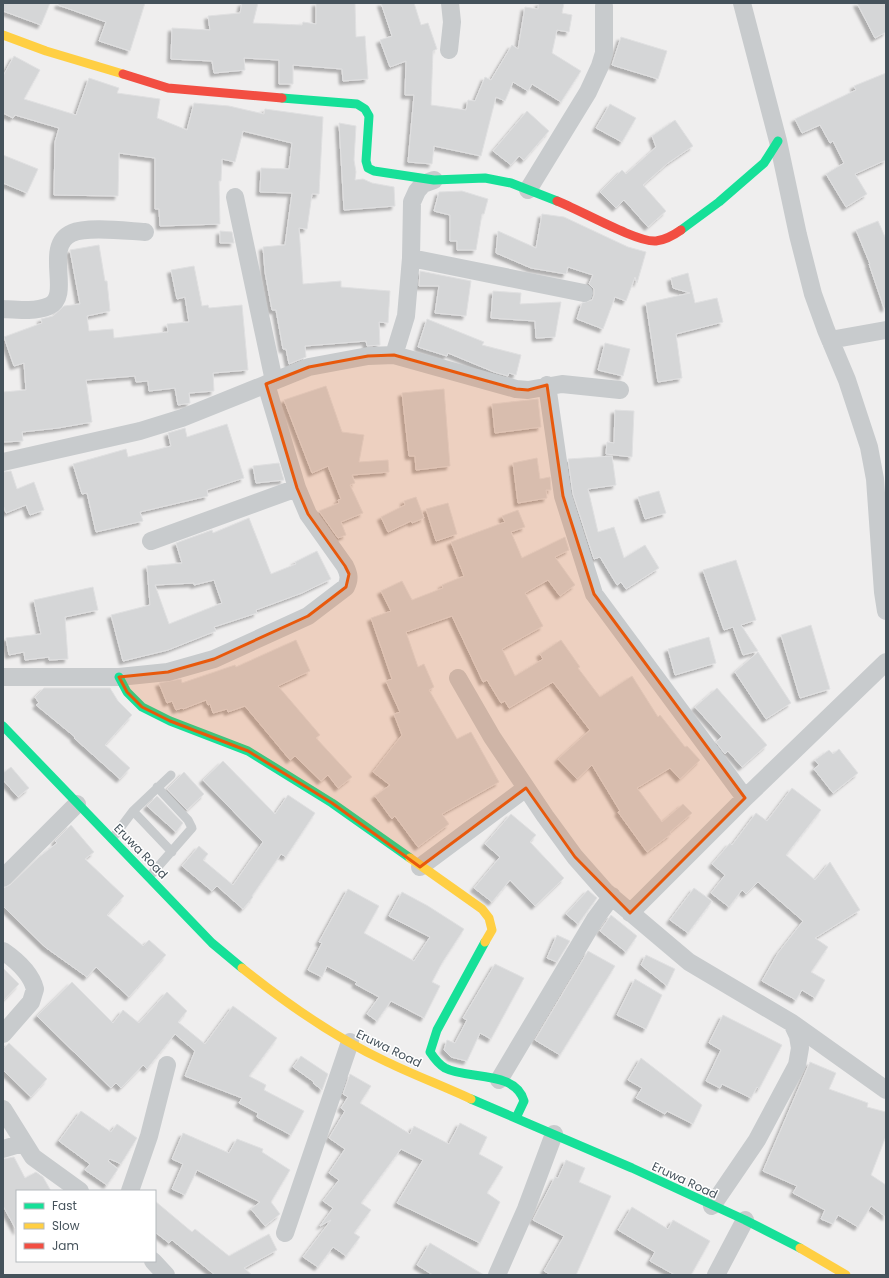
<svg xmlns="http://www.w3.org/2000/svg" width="889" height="1278" font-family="Poppins,sans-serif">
  <defs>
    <filter id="shadow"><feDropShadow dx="-3.5" dy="3.5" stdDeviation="1" flood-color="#0004"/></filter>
  </defs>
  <rect width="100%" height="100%" fill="#efeeee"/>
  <path fill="#d5d6d7" stroke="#e0e0e1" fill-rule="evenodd" filter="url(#shadow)" d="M3,3H50L41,25L3,11Z
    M59,3H145L130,51L99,41L106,22L58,5Z
    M242,3H258L253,23L302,25L303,22L316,24V3H355L356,37L365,36L368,79L343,81L342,69L293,65V84H279V60L244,58L245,70L214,73L212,61L171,59L172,28L210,30L208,16L240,13Z
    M381,3H414L421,25L428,23L437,49L433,51L431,105L466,110L468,100L475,101L485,77L491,80L512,45L518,49L525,7L538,9L539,3H564L562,13L572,15L569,32L557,30L552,53L581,71L561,102L532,84L528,91L513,82L505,101L496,97L481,156L434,146L432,164L408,162L414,95H405L406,61L390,67L380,40L392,36Z
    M857,3H886V32L875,38Z
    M621,37L667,51L658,79L612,65Z
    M14,56L40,70L24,99L76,115L89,78L119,88L117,93L160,99L157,118L187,130L194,103L229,106L264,114L265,109L323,117L319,194H312L307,229L299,228L303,284L341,281V287L390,291L388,323L379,322L380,345L367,346L366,341L305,346L306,357L289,364L286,349H283L276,310H272L265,272L263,247L285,245L292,193L260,192L261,168L289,169L292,143L243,131L235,162L222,159L221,181H219L220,224L160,226L159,209H155V158L119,153L118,196L54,195L55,142L59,128L15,115L13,118L3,113V76Z
    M886,73V160L855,174L867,194L846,207L826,174L844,163L833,141L830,143L820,125L802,133L795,119L856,90L854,86Z
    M610,104L636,118L622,142L596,128Z
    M527,111L549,131L524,160L519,156L511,165L493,151Z
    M675,120L693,146L668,163L643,185L666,211L648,227L624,200L616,208L600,192L622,170L626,174L656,147L652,136Z
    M339,123L356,126L354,160L356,172L355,180L363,179L372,183L394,187L395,206L344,210Z
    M3,155L38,169L27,193L3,183Z
    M462,191L488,199L484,214H482L476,250H457V241H450V215L434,211L439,192Z
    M542,214L564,217L628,247L646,252L637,283L635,277L626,301L615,297L603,329L577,319L582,303L592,300L594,295V289L589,284L593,275L568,267L566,274L531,268L496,253L498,231L536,248Z
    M878,221L886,239V308H884L869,264H870L856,230Z
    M220,231L232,232L234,243H220Z
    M99,245L105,281H107L110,311L87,316L89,331L113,329L114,338L168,332L167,324L189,322L185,297L177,299L171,270L194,266L202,306L208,305L209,308L242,305L248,370L213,373L214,391L189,393L190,403L178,405L175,388L149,391L148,381L136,382L135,376L86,380L92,422L58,428L22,432L23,441L3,442V392L26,390L24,363L14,366L4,337L42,323L41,319L53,316L64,306L80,304L70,250Z
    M420,271L471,281L466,316L435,313L439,286H419Z
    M688,273L695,303L717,298L723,322L676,334L682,378L658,382L646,303L690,293L673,288L671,278Z
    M493,291L521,293L520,304L561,302L555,337L536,338L535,321L491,318Z
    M427,319L484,342L482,345L521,355L516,375L509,373L508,376L494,372L448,353L447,356L418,347Z
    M605,343L630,349L623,376L598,370Z
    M326,386L342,432L364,435L359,462L388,460L389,472L352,475L355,483L350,485L363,513L341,522L346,535L338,538L319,511L339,503L338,500L341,499L328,466L312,473L284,400Z
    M444,389L450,466L416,470L415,456H409L402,393Z
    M538,399L541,427L495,433L492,404Z
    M615,410L634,411L632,457L606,454L607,442L614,443Z
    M227,424L244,478L207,490L208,496L140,512L143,521L96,532L87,493L82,494L73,464L126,449L128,457L171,446L168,433L185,428L187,437Z
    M612,456L616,485L588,489L598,532L614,527L624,558L645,545L659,568L626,589L621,582L617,585L600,557L594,559L573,494L568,459Z
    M537,458L540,479L550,477L551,490H546L547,498L518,503L513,463Z
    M279,463L284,480L256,483L253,466Z
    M11,471L17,489L34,482L44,510L30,515L26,505L6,513L3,505V472Z
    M659,491L666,513L645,519L638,497Z
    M416,497L424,518L412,523L411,521L388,532L381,517L405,505L404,501Z
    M448,503L457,534L436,541L426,509Z
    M518,510L525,527L511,532L522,558L565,537L569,550L555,557L575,585L560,596L548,580L525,593L543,626L502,649L515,676L543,659L540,654L561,640L580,667L578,668L600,697L632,676L658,717L660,715L685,747L687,746L700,760L680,779L670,768L637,788L662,822L683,804L692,813L670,832L671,834L647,852L618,812L620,811L592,765L577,779L558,759L590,730L553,682L509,708L505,701L501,703L487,680L483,682L452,616L406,632L418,667L424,664L434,687L429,690L457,739L471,732L499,782L442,814L449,824L418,847L395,816L392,819L375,796L390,785L373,772L402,735L394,714L400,712L386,681L392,679L371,618L391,611L381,591L402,581L412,600L443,588L442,585L464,576L451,542L505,522L502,516Z
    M249,518L271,574L296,564L295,562L317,551L331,579L302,593L256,610L257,613L214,627L216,631L168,650L123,661L111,615L150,605L147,566L182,563L176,543L212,530L213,533ZM214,580L222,603L169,624L155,585L194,583V585Z
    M736,560L756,620L741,625L758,651L743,655L733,627L724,630L703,570Z
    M93,587L98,610L65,617L68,659L49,660V657L25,660L24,652L9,655L6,638L41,634L34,600Z
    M811,625L830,689L800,698L781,635Z
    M709,637L716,663L675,675L668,649Z
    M296,640L310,671L278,686L320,735L316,738L352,777L338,788L328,775L321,781L295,756L290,760L245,706L228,712L227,709L213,713L210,704L208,705L206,700L183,709L182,708L176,710L172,701L167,703L159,683L181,679L182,683L235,665L236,667Z
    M758,652L791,703L766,719L735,672Z
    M44,688H110L118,701L132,715L105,745L130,768L120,779L74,738L75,737L36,705L39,703L35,697Z
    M717,688L767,745L742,767L728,751L725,754L716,742L722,737L695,707Z
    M839,749L858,773L833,793L814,769L819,765L815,760L829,750L833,754Z
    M223,761L275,814L288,795L315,813L286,857L281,854L252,896L253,897L243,909L217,886L212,891L182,866L199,846L208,854L203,860L233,885L263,842L203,780Z
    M11,767L29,788L18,797L3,780V773Z
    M184,772L204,794L187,810L167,789Z
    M792,788L821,810L786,855L815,880L830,862L860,910L815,938L828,947L811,972L825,980L815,998L802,990L796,1000L762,981L778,953L803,921L758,882L746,894L742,890L729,907L711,893L725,875L712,864L730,843L732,845L756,813L767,821Z
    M157,796L183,823L176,832L147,806Z
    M511,814L536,835L530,842L564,878L535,906L510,880L492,902L474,888L500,857L485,844Z
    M71,825L94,852L85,859L124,896L107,915L143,946L149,940L166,955L129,997L96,967L87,977L45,947L3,906V888L10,885L39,857L57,843L55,841Z
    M694,888L712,901L688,933L670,920Z
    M348,889L379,906L364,933L414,961L430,937L389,916L402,892L428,906L464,929L442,963L432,982L440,986L424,1018L391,1001L377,1021L367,1014L379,997L355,984L357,982L327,966L322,977L308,970L322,943L319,942Z
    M588,890L597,898L578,924L566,914Z
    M611,915L637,936L626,952L600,931Z
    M557,935L570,941L557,962L547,958Z
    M588,951L615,966L560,1055L535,1040Z
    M646,955L675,969L667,986L641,965Z
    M495,964L524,978L491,1039L480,1033L467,1061L451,1057L444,1050L447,1040L455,1043L467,1020L463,1018Z
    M3,968L19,984L3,1001Z
    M635,979L662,995L646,1029L617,1015Z
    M72,982L113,1023L123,1010L139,1023L167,992L187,1011L178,1022L205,1044L233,1006L277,1038L249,1076L266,1085L264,1090L304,1111L291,1135L257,1117L258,1113L239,1103L242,1098L185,1076L195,1051L175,1034L147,1069L143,1065L121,1088L116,1083L111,1088L37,1016Z
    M723,1015L782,1045L759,1089L757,1087L751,1098L722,1084L720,1088L706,1081L721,1050L709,1043Z
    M9,1043L47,1079L31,1097L3,1070V1049Z
    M301,1056L328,1074L322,1090L313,1083L314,1082L293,1067Z
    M641,1058L702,1105L693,1124L667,1111L665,1114L636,1098L642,1088L628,1080Z
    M810,1062L836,1073L829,1089L868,1103L867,1107L886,1112V1136L871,1175L886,1185V1217L871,1206L858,1227L838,1215L833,1224L821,1219L825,1210L793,1193L797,1186L763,1171Z
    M350,1074L371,1086L360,1103L410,1134L414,1126L449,1144L460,1123L487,1137L479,1154L503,1167L487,1193L500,1202L480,1243L397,1203L423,1160L401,1149L361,1203L371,1210L354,1233L360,1237L346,1256L333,1247L318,1267L303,1257L331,1220L320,1226L333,1208L323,1201L339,1180L329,1173L345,1149L329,1138L345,1111L341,1108L348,1097L343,1094Z
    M81,1111L111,1132L117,1124L137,1138L121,1164L110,1159L108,1161L118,1169L107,1185L85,1170L90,1164L59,1141Z
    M183,1133L229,1153L237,1139L263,1149L262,1152L290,1170L271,1202L280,1214L265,1226L251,1209L260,1202L197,1170L185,1195L172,1189L183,1164L172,1159Z
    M14,1157L25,1178L36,1172L43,1177L51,1191H17V1231L3,1206V1159Z
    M566,1160L585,1168L579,1182L611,1196L576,1275H551L544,1271L564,1236L533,1220L555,1177L558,1178Z
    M155,1201L192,1232L195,1229L229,1256L269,1234L277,1250L244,1268L252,1275H215L172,1240L169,1243L155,1232Z
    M632,1207L668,1229L673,1220L710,1241L691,1275H675L650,1261L655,1252L618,1230Z
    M430,1243L484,1275H433L417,1265Z"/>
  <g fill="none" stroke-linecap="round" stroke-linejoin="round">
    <path stroke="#c8cbcd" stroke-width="9" d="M133,811L172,852
      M112,839L133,811L171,775
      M149,877L192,828L188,820L157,787"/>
    <path stroke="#c8cbcd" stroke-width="18" d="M742,3L778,141L798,235L813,294L826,330L847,380L869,447L875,479L883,592L886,611
      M449,50L452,22L450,3
      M528,190L588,92L600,66L604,53V6
      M235,197L274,381
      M411,258L584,293
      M3,309C18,310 35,312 49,306C73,296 42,246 72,233C87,226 127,231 145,232
      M830,340L886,330
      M394,355L406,316L411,258L412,202L417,191L423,184L434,180
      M547,385L563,496L594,594L745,798
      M3,462L140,431L182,418L309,367L368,356L394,355L516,389L528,390L562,384L620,390
      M151,541L297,488
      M3,677H119L168,672L214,659L308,616L346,587C350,579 349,574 345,566L308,514L297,488L266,384
      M458,678L492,737L545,816L575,857L605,891L689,962L792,1023L798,1036L800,1048L797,1065L757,1140L712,1206
      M420,867L526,788
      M3,878L77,804
      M630,913L745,798L886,662
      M3,951C16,960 31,973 35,989L31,1002L3,1034
      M792,1023L886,1090
      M499,1080L595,919L612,896
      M3,1109L33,1157L80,1191
      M3,1149L23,1143
      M130,1191L149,1136L167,1065
      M285,1233L350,1042
      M153,1261L166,1275
      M497,1275L526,1209L554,1134
      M716,1275L745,1220"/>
    <path stroke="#16e098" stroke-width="9" d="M282,98L357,104L365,109L369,116L366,161L368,168L374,171L434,180L485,178L511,183L557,201
      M681,230L719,202L764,163L778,141
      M119,677L127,692L142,707L170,721L248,751L332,803L410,858
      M3,726L212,943L242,968
      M485,942L437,1030L430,1052C434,1058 438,1064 445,1068C468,1080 515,1070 524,1101L516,1118
      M471,1099L632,1168L745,1220L800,1248"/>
    <path stroke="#ffcf43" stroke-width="9" d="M3,35L46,51L123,74
      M410,858L482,909L489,918L492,930L485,942
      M242,968C287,1004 335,1038 387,1062C414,1075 443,1086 471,1099
      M800,1248L846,1275"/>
    <path stroke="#f24e42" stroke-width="9" d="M123,74L168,88L282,98
      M557,201C578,209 638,243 656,241C665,240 674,235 681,230"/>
  </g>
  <path fill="#e8590c" fill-opacity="0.2" stroke="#e8590c" stroke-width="3" stroke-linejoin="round" d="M394,355L516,389L528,390L547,385L563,496L594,594L745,798L630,913L575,857L526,788L420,867L332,803L248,751L170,721L142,707L127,692L119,677L168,672L214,659L308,616L346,587L349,574L345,566L308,514L297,488L266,384L309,367L368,356Z"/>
  <g text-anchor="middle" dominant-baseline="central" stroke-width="3" stroke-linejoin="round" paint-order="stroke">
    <g font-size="12" fill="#45525b" stroke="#fff">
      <text transform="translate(141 851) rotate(46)">Eruwa Road</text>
      <text transform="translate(389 1048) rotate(26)">Eruwa Road</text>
      <text transform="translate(685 1180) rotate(25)">Eruwa Road</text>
    </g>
  </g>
  <rect width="889" height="1278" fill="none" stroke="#45525b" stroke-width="8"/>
  <rect x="16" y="1190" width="140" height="72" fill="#ffffff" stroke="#b5babd"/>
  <rect x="24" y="1203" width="20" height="6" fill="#16e098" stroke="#b5babd"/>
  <text x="52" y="1210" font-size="12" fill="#45525b">Fast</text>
  <rect x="24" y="1223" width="20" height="6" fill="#ffcf43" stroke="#b5babd"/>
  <text x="52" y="1230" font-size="12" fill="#45525b">Slow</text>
  <rect x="24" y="1243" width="20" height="6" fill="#f24e42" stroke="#b5babd"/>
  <text x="52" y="1250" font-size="12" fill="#45525b">Jam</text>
</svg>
